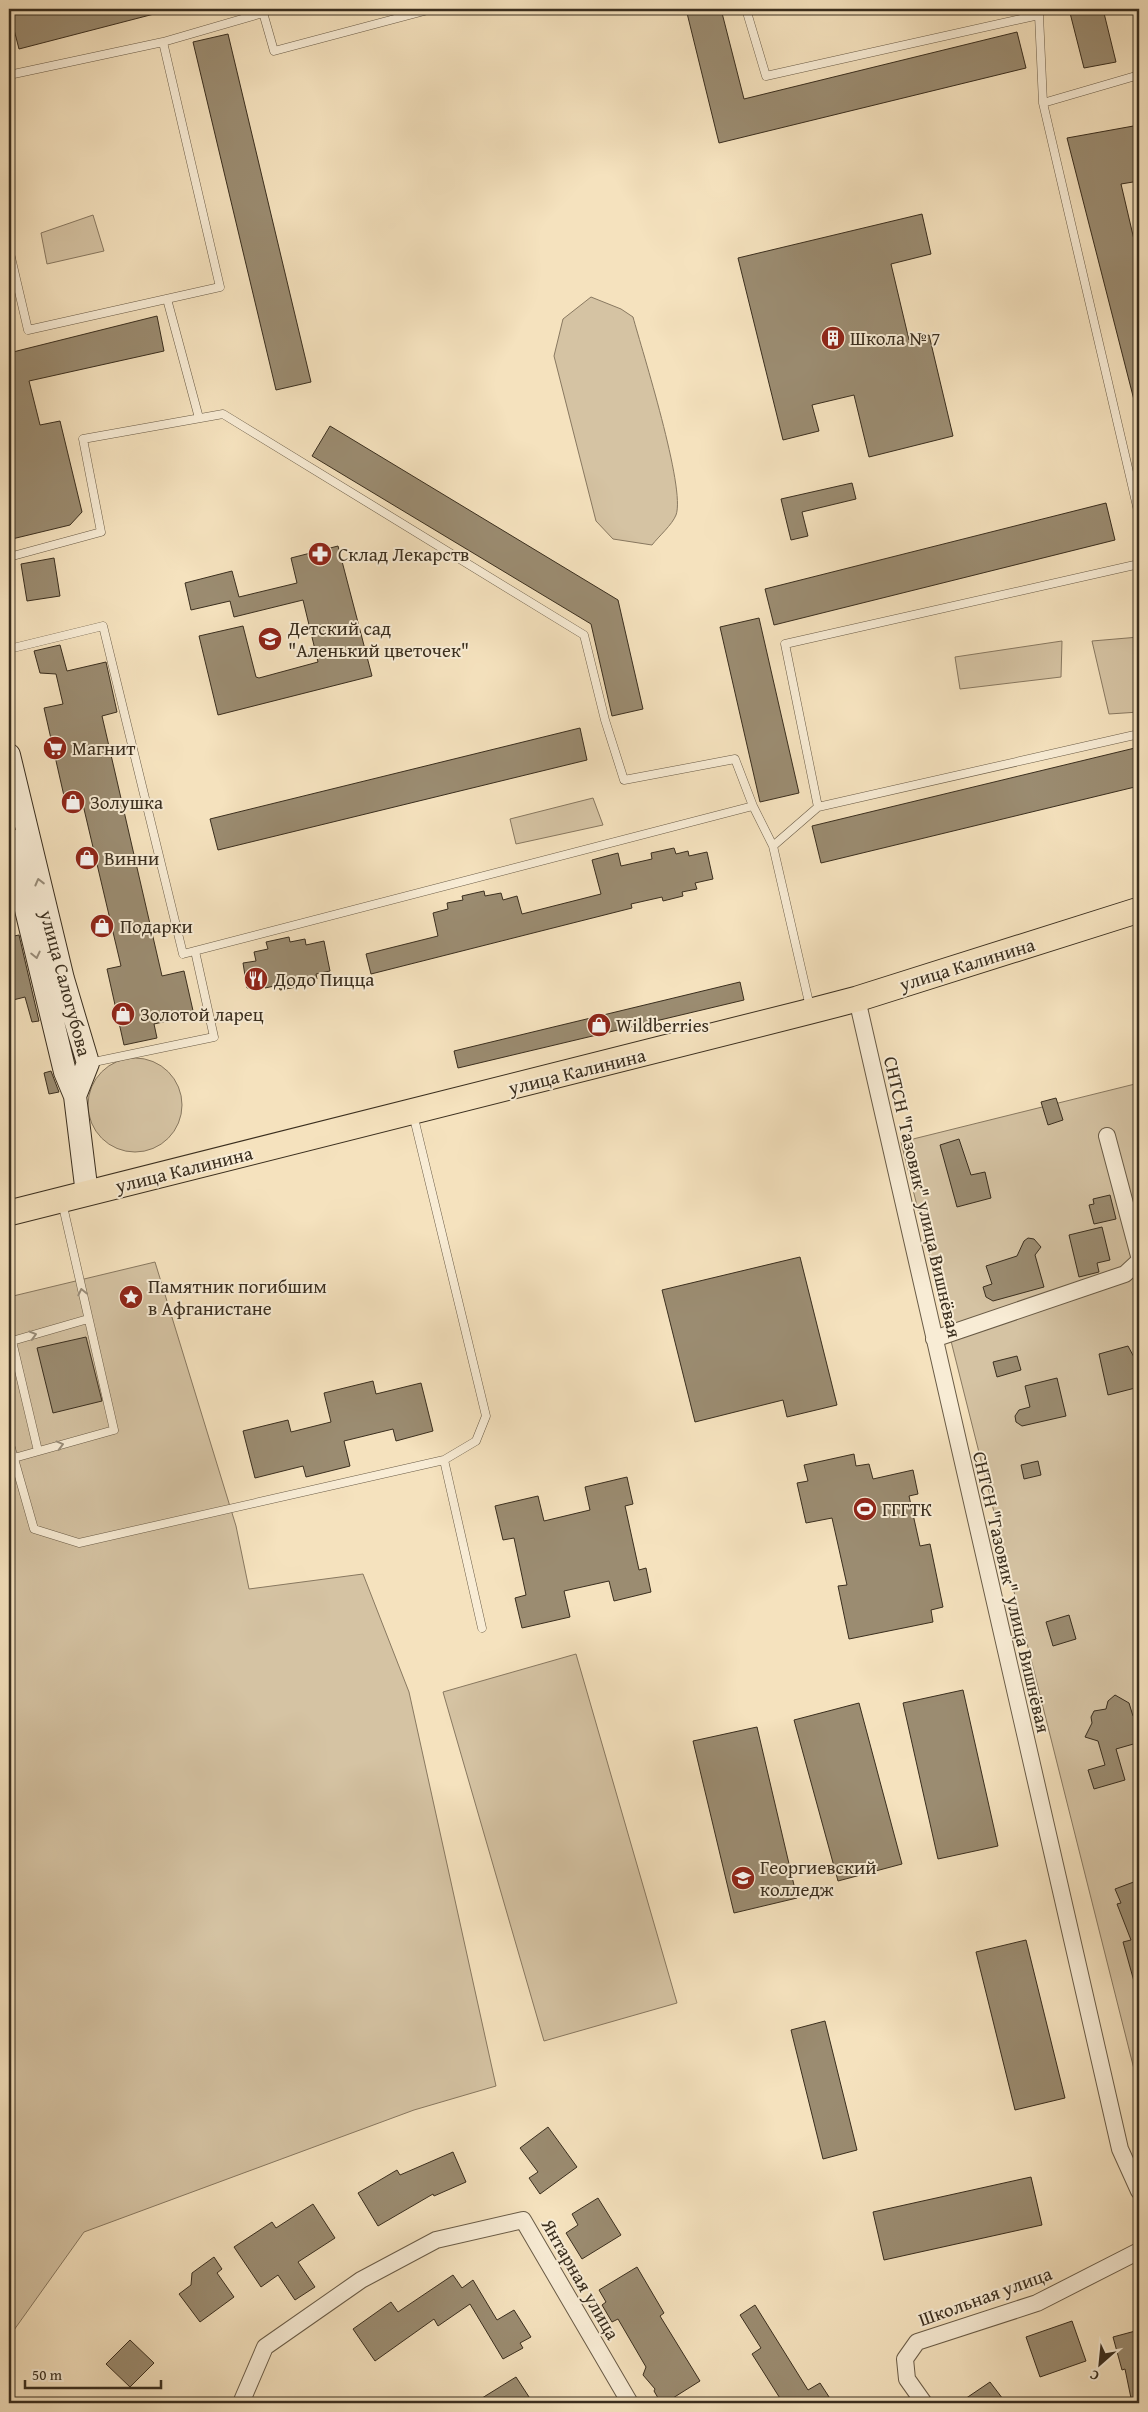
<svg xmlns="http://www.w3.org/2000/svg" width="1148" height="2412" font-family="'Gentium Book Plus',serif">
  <rect width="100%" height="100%" fill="#f5e2be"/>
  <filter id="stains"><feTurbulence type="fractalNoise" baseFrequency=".004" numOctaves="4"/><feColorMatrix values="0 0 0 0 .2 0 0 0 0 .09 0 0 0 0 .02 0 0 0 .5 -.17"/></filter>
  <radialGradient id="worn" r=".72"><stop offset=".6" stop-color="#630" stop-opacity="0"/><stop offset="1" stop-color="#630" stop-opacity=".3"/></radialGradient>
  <path fill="#d5c3a3" stroke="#887860" d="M93,215L104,251L47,264L41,233Z
    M591,297L621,309L633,317C642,350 686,489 676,515C672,525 659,536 652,545L613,539L596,521L554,356L563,319Z
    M1139,637V712L1109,714L1092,641Z
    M1062,641L1061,677L960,689L955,657Z
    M593,798L603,825L516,844L510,819Z
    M88 1105a47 47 0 1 1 94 0a47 47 0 1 1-94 0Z
    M1139,1083V2089L901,1142Z
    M155,1262L236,1526L249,1589L363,1574L409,1692L496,2086L414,2110L84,2232L14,2330L9,2331V1297Z
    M576,1654L677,2003L544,2041L443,1692Z"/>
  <path fill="#9b8c71" stroke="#3a2e1e" d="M31,9H153L154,14L19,49L10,14Z
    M686,9H721L744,99L1017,32L1026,68L719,143Z
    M1069,9H1103L1116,62L1084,68Z
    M228,34L311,382L276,390L193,42Z
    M1139,125V181L1121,184L1139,261V400H1134L1067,138Z
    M922,214L931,254L891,264L909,340L929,335L953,436L869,457L854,395L812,405L819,431L783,440L738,258Z
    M157,316L164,351L29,381L40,425L60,421L82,512L70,525L12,539L9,526V353Z
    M330,426L618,600L643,709L612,716L591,624L312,456Z
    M852,483L856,499L802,512L808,536L791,540L781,499Z
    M1106,503L1115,540L774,625L765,589Z
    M338,546L372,676L218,715L199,636L243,626L256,677L259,678L318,662L303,600L234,617L230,601L191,610L185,583L232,571L239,597L297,583L291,558Z
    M54,558L60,596L27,601L21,564Z
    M759,618L799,793L760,802L720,627Z
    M60,645L67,671L106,662L117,712L102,716L162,976L184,971L194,1015L154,1024L157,1038L124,1045L107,969L121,966L80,792L64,796L44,708L63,704L56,674L40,673L34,651Z
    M580,728L587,760L218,850L210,819Z
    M1139,747V786L821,863L812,826Z
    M674,848L676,854L688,851L689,856L707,852L713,879L695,883L697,889L682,892L683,896L663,901L662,897L631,904L632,908L371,974L366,954L438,936L433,913L448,909L447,903L463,900L462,896L484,891L485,896L501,893L503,900L517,896L522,914L601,894L592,860L618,853L621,866L652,859L651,853Z
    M19,935L39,1021L32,1022L25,997L9,1001V937Z
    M289,937L290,942L305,939L306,945L324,941L330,971L316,974L317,979L301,982L302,986L280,990L279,985L265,988L264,984L247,988L243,963L256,961L254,952L268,949L266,942Z
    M740,982L744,1000L458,1068L454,1051Z
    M51,1071L59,1092L49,1094L44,1073Z
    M1056,1098L1063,1120L1048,1125L1041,1102Z
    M959,1139L971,1175L985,1172L991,1198L957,1207L940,1145Z
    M1110,1195L1116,1219L1094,1224L1089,1205L1094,1204L1093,1199Z
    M1102,1227L1110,1260L1097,1263L1099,1272L1079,1277L1069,1235Z
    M1028,1238L1034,1239L1041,1247L1035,1255L1044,1287L993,1301L986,1297L983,1287L992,1284L986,1266L1017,1256L1024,1241Z
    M800,1257L837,1405L787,1417L783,1400L695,1422L662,1290Z
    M86,1337L102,1401L53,1413L37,1348Z
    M1128,1346L1135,1359L1139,1387L1108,1395L1099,1354Z
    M1017,1356L1021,1370L997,1377L993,1362Z
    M1057,1378L1066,1416L1022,1426L1016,1422L1015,1416L1019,1410L1030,1407L1025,1386Z
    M373,1381L376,1394L421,1383L433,1431L396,1441L393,1429L344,1441L350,1466L306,1477L303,1466L255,1478L243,1431L288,1420L291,1432L331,1422L324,1393Z
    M854,1454L856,1466L869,1464L873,1479L913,1470L918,1494L909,1496L920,1546L930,1544L943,1607L931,1610L933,1622L849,1639L838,1586L847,1585L832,1518L806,1523L797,1483L808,1481L804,1465Z
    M1038,1461L1041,1475L1024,1479L1021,1465Z
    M627,1477L633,1504L625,1506L639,1570L646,1568L651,1592L614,1601L609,1581L564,1591L570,1617L522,1628L515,1598L526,1595L514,1538L503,1540L495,1506L538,1496L544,1521L590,1510L585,1487Z
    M1069,1615L1076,1639L1053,1646L1046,1622Z
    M963,1690L998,1846L938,1859L903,1703Z
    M1115,1695L1129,1703L1133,1716L1138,1719L1139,1725L1135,1736L1137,1743L1116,1749L1125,1780L1094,1789L1088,1770L1105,1765L1098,1741L1085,1737L1092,1723L1091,1717L1094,1711L1106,1709L1108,1701Z
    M859,1703L902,1864L838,1881L794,1720Z
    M757,1727L797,1898L734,1913L693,1741Z
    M1139,1880V1984L1135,1985L1123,1942L1131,1940L1117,1904L1121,1903L1115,1889Z
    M1026,1940L1065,2098L1015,2110L976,1952Z
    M825,2021L857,2150L823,2159L791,2030Z
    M548,2127L577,2167L540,2194L529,2178L538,2172L520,2148Z
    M453,2152L466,2182L434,2196L433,2194L378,2226L358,2193L397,2170L400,2175Z
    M1031,2177L1042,2225L884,2260L873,2212Z
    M598,2198L621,2235L582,2259L566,2233L578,2225L572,2214Z
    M313,2204L335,2238L298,2262L315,2287L295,2300L278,2275L261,2287L234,2247L272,2222L276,2228Z
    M214,2257L222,2269L217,2273L234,2297L200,2322L179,2294L191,2285L192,2273Z
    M637,2267L664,2313L660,2316L700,2381L665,2403H661L654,2391L655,2389L643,2375L646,2367L618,2319L612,2322L602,2305L606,2302L599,2290Z
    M453,2275L462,2288L473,2280L497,2320L514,2310L531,2337L520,2343L523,2348L503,2359L470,2304L438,2326L434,2319L375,2361L353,2329L391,2302L398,2312Z
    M755,2305L808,2390L820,2383L833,2403H783L752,2354L761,2348L740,2315Z
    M1072,2321L1086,2361L1040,2377L1026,2337Z
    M1139,2330V2403H1132L1125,2369L1122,2370L1113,2337Z
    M130,2340L154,2363L130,2387L106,2364Z
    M516,2377L533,2403H474Z
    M990,2382L1006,2403H959Z"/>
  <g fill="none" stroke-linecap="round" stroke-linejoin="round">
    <g stroke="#695b46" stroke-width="9">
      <path id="lane" d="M262,9L274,51L432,9
        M746,9L766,76L1039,15L1043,103L1139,515
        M163,42L263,13
        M9,75L163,42L220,287L28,330L9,249
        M1043,103L1139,75
        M167,299L199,418
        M9,557L101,532L83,439L223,414L584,635L605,720L624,780L735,759L753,806
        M9,649L103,626L183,954L753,806L773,846L810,1007
        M818,807L785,644L1139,564
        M773,846L818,807L1139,734
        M89,1063L214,1037L195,951
        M9,1441L34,1529L79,1543L444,1460L476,1441L486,1416L413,1114
        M38,1451L12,1341L88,1319
        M14,1458L114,1430L62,1202
        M444,1460L482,1628"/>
    </g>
    <g stroke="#695b46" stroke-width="18">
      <path id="street" d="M857,999L1120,2149L1139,2191
        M1107,1136L1139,1256
        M934,1339L1125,1274L1139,1261
        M241,2403L265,2347L361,2280L436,2240L523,2220L630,2403
        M924,2403L907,2379L905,2359L917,2342L1037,2303L1139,2251"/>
    </g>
    <g stroke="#3a2e1e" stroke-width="24">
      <path id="secondary" d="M9,755L63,979L88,1063L75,1096
        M9,839L65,1072L75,1096L87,1194"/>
    </g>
    <g stroke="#3a2e1e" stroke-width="27">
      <path id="primary" d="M9,1213L811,1011L857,999L1139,910"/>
    </g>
    <use href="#lane" stroke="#f8ecd5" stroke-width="8"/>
    <use href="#street" stroke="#f8ecd5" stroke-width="16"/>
    <use href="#secondary" stroke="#f8ecd5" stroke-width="22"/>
    <use href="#primary" stroke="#f5e2be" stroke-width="25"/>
  </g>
  <defs><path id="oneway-chevron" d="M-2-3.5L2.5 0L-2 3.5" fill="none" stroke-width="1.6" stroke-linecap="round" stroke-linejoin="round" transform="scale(1.25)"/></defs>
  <g stroke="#998d7a">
    <use href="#oneway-chevron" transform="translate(39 882) rotate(-104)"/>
    <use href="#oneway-chevron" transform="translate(36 955) rotate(77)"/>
    <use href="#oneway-chevron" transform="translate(82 1292) rotate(-103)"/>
    <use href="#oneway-chevron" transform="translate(33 1335) rotate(-16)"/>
    <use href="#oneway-chevron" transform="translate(60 1445) rotate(-15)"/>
  </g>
  <defs>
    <g id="building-disc" transform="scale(1.25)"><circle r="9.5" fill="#8f2418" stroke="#f8ecd5"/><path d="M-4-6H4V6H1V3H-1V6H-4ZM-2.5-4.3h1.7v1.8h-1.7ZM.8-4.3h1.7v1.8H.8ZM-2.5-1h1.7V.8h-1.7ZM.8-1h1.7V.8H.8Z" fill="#fff"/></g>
    <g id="pharmacy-disc" transform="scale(1.25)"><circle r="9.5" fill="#8f2418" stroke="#f8ecd5"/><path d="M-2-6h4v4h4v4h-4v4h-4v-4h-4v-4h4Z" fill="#fff"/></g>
    <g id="school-disc" transform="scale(1.25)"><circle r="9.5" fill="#8f2418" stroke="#f8ecd5"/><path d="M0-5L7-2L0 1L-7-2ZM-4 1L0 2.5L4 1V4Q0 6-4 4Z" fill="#fff"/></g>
    <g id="supermarket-disc" transform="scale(1.25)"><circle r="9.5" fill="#8f2418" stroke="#f8ecd5"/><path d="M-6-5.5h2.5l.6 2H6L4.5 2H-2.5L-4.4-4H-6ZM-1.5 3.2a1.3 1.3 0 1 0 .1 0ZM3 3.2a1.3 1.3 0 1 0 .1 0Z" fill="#fff"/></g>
    <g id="shop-disc" transform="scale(1.25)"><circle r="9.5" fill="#8f2418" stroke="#f8ecd5"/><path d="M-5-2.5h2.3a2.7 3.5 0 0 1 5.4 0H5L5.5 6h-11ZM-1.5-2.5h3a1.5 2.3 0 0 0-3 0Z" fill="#fff"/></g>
    <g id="restaurant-disc" transform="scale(1.25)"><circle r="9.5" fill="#8f2418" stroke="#f8ecd5"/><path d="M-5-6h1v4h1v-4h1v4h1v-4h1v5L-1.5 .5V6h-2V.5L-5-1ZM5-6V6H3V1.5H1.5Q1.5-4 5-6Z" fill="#fff"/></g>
    <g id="sight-disc" transform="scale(1.25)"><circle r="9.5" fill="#8f2418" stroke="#f8ecd5"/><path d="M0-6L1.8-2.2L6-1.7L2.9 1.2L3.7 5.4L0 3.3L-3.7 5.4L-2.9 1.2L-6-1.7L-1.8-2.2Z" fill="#fff"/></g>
    <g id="stadium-disc" transform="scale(1.25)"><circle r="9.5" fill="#8f2418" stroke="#f8ecd5"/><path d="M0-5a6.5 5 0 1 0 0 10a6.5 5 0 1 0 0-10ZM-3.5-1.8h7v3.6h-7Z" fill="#fff"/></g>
    <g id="university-disc" transform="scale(1.25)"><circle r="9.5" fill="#8f2418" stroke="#f8ecd5"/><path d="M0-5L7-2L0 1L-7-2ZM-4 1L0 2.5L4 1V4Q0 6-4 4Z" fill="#fff"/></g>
  </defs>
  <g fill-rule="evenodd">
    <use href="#building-disc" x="833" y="338"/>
    <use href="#pharmacy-disc" x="320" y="554"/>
    <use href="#school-disc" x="270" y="639"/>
    <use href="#supermarket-disc" x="55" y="748"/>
    <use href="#shop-disc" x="73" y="802"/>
    <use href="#shop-disc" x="87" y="858"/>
    <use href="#shop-disc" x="102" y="926"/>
    <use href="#restaurant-disc" x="256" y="979"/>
    <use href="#shop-disc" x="123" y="1014"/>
    <use href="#shop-disc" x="599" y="1025"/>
    <use href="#sight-disc" x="131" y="1297"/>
    <use href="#stadium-disc" x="865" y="1509"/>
    <use href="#university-disc" x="743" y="1878"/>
  </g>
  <g text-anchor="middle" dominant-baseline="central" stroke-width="4" stroke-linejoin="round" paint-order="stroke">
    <g font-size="19" fill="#3a2e1e" stroke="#f8ecd5" text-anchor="start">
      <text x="850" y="338">Школа № 7</text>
      <text x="338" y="554">Склад Лекарств</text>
      <text x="288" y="628">Детский сад<tspan x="288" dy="22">"Аленький цветочек"</tspan></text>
      <text x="72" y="748">Магнит</text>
      <text x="90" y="802">Золушка</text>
      <text x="104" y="858">Винни</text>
      <text x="120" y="926">Подарки</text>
      <text x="274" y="979">Додо Пицца</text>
      <text x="140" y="1014">Золотой ларец</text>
      <text x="616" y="1025">Wildberries</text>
      <text x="148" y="1286">Памятник погибшим<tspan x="148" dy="22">в Афганистане</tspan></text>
      <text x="882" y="1509">ГГГТК</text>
      <text x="760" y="1867">Георгиевский<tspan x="760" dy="22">колледж</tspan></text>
    </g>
    <g font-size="19" fill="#3a2e1e" stroke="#f8ecd5">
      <text transform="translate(967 964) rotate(-17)">улица Калинина</text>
      <text transform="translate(66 983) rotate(75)">улица Салогубова</text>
      <text transform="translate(577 1071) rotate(-14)">улица Калинина</text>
      <text transform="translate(184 1169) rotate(-14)">улица Калинина</text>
      <text transform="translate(923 1197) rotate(77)">СНТСН "Газовик" улица Вишнёвая</text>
      <text transform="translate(1012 1592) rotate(77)">СНТСН "Газовик" улица Вишнёвая</text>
      <text transform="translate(581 2279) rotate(60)">Янтарная улица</text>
      <text transform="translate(985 2296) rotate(-20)">Школьная улица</text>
    </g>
  </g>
  <rect width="1148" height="2412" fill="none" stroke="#f5e2be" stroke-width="30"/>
  <rect x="10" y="10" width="1128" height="2392" fill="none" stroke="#3a2e1e" stroke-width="2.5"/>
  <rect x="15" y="15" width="1118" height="2382" fill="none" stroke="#3a2e1e"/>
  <g transform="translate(1100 2364) rotate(207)" stroke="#f8ecd5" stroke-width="4" paint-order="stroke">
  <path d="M0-4L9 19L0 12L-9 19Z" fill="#3a2e1e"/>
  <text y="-8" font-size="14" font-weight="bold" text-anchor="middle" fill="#3a2e1e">С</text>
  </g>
  <path d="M25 2380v8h136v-8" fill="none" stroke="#3a2e1e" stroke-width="2.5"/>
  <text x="32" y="2380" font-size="15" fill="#3a2e1e" stroke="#f8ecd5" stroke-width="4" paint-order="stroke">50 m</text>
  <rect width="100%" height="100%" filter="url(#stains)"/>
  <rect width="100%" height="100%" fill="url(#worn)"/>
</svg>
